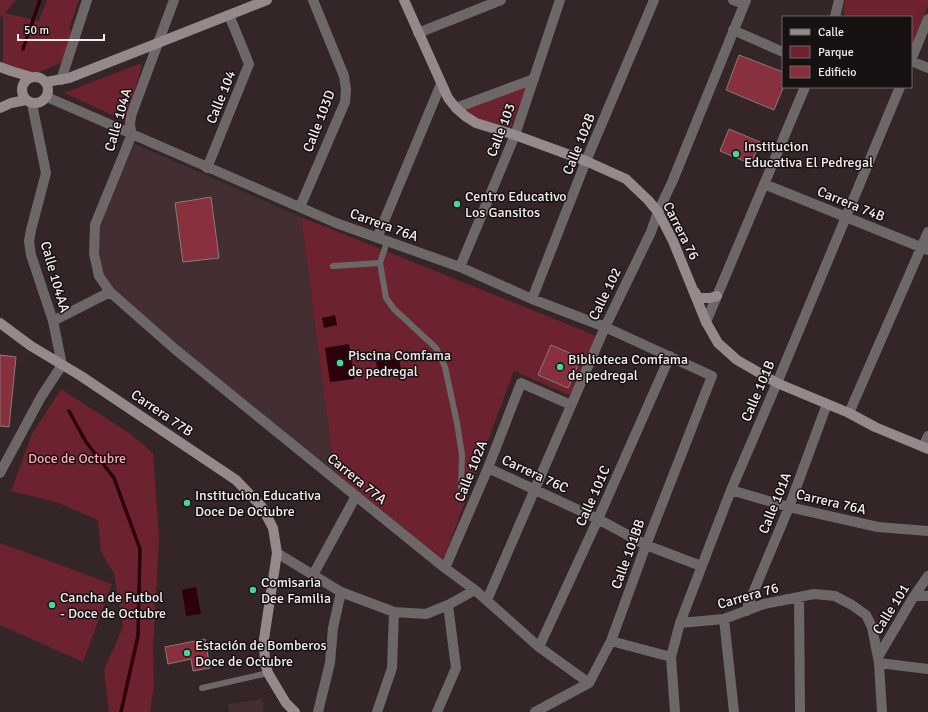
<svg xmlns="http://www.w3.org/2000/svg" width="928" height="712" font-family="Signika,sans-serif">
  <rect width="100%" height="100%" fill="#342627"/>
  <path fill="#432f31" d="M135,144L301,217L334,471L142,317L120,298L111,286L103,272L100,257L98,244L100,228L116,185L132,149Z
    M262,699L264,712H229L228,704Z"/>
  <path fill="#6d2230" d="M0,0H16L5,13L39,21L47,0H79L69,29L72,30L65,61L35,74L3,63V15L0,18Z
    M845,0H928V6L911,47V17H847L843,13Z
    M139,64L142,66L125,121L64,93Z
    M527,85L508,134L488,128L461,108Z
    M301,217L599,337L576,398L514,371L443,560L334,471Z
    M61,389L129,433L153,453L159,538L153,650L154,684L150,712H109L104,670L123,627L114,573L101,552L98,520L56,502L11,491L32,434Z
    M0,543L112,584L83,662L0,625Z"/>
  <path fill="#2d010a" d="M335,315L337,325L324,328L322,318Z
    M349,344L354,379L330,382L325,348Z
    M399,358L401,370L378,374L376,362Z
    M196,587L201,614L186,616L182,590Z"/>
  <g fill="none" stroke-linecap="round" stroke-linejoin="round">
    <path stroke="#2d010a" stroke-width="3.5" d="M23,49L40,0
      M69,411L86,442L114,478L140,549L138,636L121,712"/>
  </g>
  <path fill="#88303e" stroke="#8a7a7b" d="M739,55L783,72V88L774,110L726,90Z
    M729,129L760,142L751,164L720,151Z
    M211,197L219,258L183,262L175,203Z
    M551,345L581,358L568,388L538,375Z
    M0,355L16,357L9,427L0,426Z
    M205,639L210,668L193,671L191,659L168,664L165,647Z"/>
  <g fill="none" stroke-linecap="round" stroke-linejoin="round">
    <path stroke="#6e6768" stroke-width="6" d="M387,242L380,263L386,298L394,309L436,348L445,367L457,423L462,455L461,487
      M333,266L380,263
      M202,688L268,673"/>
    <path stroke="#6e6768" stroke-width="10" d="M174,0L132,113C130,121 129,126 132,134L95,225L94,254L99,276L110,292L176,350L356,496L445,568L475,590L539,647L589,683
      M733,0L744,4
      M835,17L839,0
      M733,30L783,52
      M418,33L501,0
      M911,60L928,19
      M911,61L928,68
      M61,80L87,0
      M47,97L336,223L460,267L532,299L605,327L712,376L646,545L611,641L589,683L535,712
      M456,108L534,79
      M207,168L249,64L229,15
      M764,184L928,250
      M300,207L345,102L346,90L344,76L313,0
      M377,238L441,84
      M460,267L515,135L560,0
      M532,299L586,161L654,0
      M53,321L110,292
      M706,322L805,87
      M849,413L928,232
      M923,447L928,436
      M488,468L598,519L646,545L701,566
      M0,473L41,397L62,365L53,321L31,255L29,241L31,230L46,173L32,104
      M731,490L789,507L878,527L928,531
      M277,553L341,592L394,612L426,614L448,605L475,590
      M445,568L488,468L521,383L571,405
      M313,575L356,496
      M914,596H928
      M799,597L800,712
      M487,600L605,327L651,232L658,212L673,180L746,0
      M747,611L748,605L789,507L827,404
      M724,619L734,712
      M680,623L724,619L764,604L814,594L835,596L852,605L866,615L872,627L879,663L882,712
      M611,641L671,657
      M539,647L598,519L670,356
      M878,657L914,596L928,576
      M879,663L928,669
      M318,712L330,663L333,628L341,592
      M377,712L392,668L394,612
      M437,712L456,668L448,605
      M675,712L671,657L680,623L731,490L777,383L900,87"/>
    <path stroke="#95898a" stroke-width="10" d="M404,0L448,98L456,108L465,116L476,123L515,135L586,161L626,179L648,200L658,212L673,241L706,322L718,343L737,360L777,383L849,413L875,427L928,449
      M0,67L11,71L31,77
      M22 90a13 13 0 1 1 26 0a13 13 0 1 1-26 0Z
      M46,82L69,78L267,0
      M0,108L11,103L26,100
      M695,292L698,298H710L717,296
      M0,323L31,346L81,376L236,480L262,507L273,528L277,553L264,639L265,663L268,673L286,703L295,712"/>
  </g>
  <g fill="#47d49d" stroke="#171112" stroke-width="1.5">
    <circle cx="736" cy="154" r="4"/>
    <circle cx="457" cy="204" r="4"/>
    <circle cx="340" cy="363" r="4"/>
    <circle cx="560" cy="367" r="4"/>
    <circle cx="187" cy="503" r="4"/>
    <circle cx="253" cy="590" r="4"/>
    <circle cx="52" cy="605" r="4"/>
    <circle cx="187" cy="653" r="4"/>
  </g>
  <g text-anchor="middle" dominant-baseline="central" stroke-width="3" stroke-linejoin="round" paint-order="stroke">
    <g font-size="14" fill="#f4ebec" stroke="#171112">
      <text transform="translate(221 97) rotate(-68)">Calle 104</text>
      <text transform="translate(118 120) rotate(-74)">Calle 104A</text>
      <text transform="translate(319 121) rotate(-69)">Calle 103D</text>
      <text transform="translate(501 130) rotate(-69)">Calle 103</text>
      <text transform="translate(579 144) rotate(-68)">Calle 102B</text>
      <text transform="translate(851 204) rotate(22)">Carrera 74B</text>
      <text transform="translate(384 225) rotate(20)">Carrera 76A</text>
      <text transform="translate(681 231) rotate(63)">Carrera 76</text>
      <text transform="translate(55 277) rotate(74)">Calle 104AA</text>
      <text transform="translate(605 294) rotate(-64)">Calle 102</text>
      <text transform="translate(758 391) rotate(-67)">Calle 101B</text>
      <text transform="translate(162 413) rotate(34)">Carrera 77B</text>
      <text transform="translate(471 471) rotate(-68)">Calle 102A</text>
      <text transform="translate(535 474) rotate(25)">Carrera 76C</text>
      <text transform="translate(357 479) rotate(39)">Carrera 77A</text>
      <text transform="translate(593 496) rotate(-66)">Calle 101C</text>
      <text transform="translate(831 502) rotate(13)">Carrera 76A</text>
      <text transform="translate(775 503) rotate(-68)">Calle 101A</text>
      <text transform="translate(628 554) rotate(-70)">Calle 101BB</text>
      <text transform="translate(748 596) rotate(-16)">Carrera 76</text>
      <text transform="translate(891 609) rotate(-58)">Calle 101</text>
    </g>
    <g font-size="14" fill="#f4ebec" stroke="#171112" text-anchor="start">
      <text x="744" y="146">Institucion<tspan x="744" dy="16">Educativa El Pedregal</tspan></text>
      <text x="465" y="196">Centro Educativo<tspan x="465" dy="16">Los Gansitos</tspan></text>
      <text x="348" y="355">Piscina Comfama<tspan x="348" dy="16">de pedregal</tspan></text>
      <text x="568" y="359">Biblioteca Comfama<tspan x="568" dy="16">de pedregal</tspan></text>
      <text x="195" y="495">Institucion Educativa<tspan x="195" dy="16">Doce De Octubre</tspan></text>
      <text x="261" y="582">Comisaria<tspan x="261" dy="16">Dee Familia</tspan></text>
      <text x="60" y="597">Cancha de Futbol<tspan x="60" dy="16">- Doce de Octubre</tspan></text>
      <text x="195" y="645">Estación de Bomberos<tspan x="195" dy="16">Doce de Octubre</tspan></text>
    </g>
    <g font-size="14" fill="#f7abb2" stroke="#171112">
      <text x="77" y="458">Doce de Octubre</text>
    </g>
  </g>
  <rect x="782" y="16" width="130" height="72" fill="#171112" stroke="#6f6869"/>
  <rect x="790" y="29" width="20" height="6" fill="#95898a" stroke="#6f6869"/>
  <text x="818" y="36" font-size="12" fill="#f4ebec">Calle</text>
  <rect x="790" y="46" width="20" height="12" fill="#6d2230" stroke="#6f6869"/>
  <text x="818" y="56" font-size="12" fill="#f4ebec">Parque</text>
  <rect x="790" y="66" width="20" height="12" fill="#88303e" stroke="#6f6869"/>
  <text x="818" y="76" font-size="12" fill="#f4ebec">Edificio</text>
  <path d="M18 34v6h86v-6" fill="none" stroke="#f4ebec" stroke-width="2"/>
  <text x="24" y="34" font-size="12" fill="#f4ebec" stroke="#171112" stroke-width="3" paint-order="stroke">50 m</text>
</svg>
